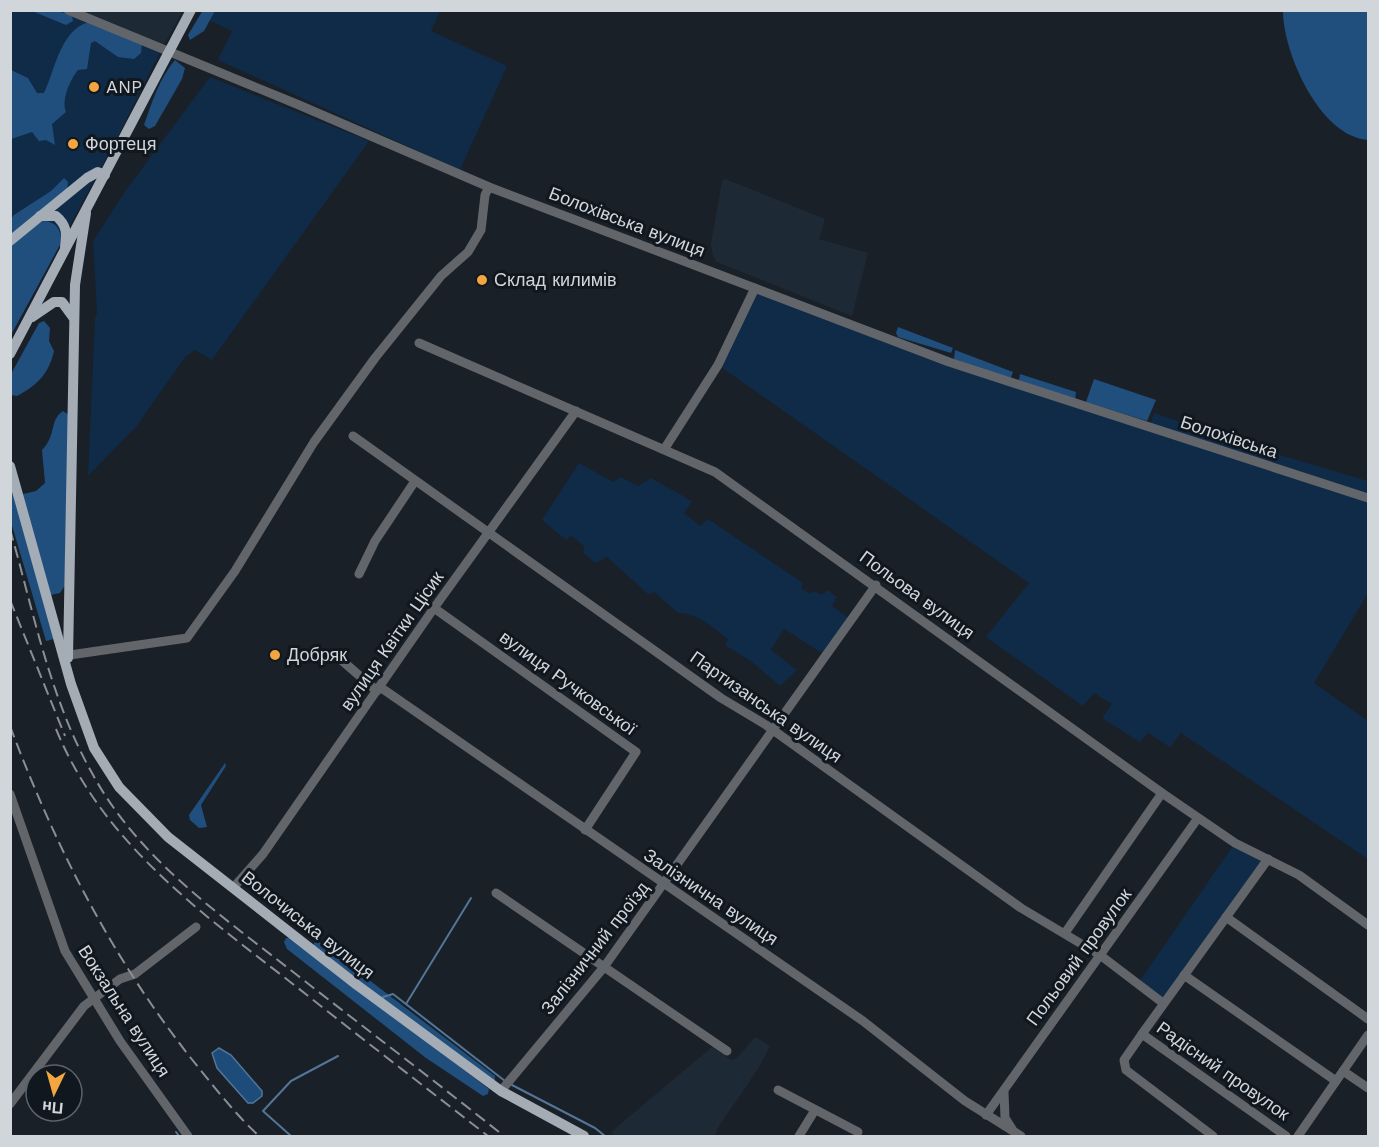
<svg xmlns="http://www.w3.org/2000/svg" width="1379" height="1147" font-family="'Work Sans',sans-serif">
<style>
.built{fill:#1e2936}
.green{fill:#0f2b48}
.forest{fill:#204e7d}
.water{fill:#1d4b7a;stroke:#537597;stroke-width:1.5}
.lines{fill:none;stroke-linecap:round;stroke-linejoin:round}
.stream{stroke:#537597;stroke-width:2}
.minor{stroke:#62656a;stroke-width:9}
.major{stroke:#a4acb5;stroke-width:10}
.rail{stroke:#898f95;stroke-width:2;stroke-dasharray:12 6;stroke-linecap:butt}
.poi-dot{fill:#f2a541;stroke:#10171f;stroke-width:2}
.labels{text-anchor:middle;stroke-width:6;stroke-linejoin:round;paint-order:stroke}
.poi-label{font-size:18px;fill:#d1d6db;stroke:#10171f;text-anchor:start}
.street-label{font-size:18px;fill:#d1d6db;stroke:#10171f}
</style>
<rect width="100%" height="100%" fill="#192028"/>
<g class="built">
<polygon points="78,11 183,11 163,46"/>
<polygon points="725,179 825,219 819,239 868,253 852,316 717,262 713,256 711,244 722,181"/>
<polygon points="755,1037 770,1046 758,1069 719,1126 715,1136 615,1136 611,1132 712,1047 731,1060 737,1058"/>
</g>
<g class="green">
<polygon points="215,10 440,11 431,31 507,66 460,170 218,60 232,31 210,21"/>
<polygon points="11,11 78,11 163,46 118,136 11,335"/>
<polygon points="210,77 369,141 212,360 195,350 185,357 136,427 88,476 95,318 97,313 93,241 126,190"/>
<polygon points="755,288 852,325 1149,428 1154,413 1250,446 1368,481 1368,593 1314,683 1368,721 1368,859 1181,733 1170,747 1148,733 1140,742 1102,718 1112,704 1094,693 1083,706 986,637 1029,583 718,365"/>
<path d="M 579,463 L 613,482 L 621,477 L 638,486 L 651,478 L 692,501 L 684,513 L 700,526 L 708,519 L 803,583 L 801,588 L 810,594 L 814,591 L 822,595 L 827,590 L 837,597 L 832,606 L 850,619 L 825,655 L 784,629 L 771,650 L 797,670 L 780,686 L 752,662 L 725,645 L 728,639 C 712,627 698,613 678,613 L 654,592 L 649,595 L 607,557 L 596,563 L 584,554 L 584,546 L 571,536 L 566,540 L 542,520 Z"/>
<polygon points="1235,843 1268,859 1163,1003 1139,982"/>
</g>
<g class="forest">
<polygon points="203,10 215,11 204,31 190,40 188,35"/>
<polygon points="32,11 59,11 72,16 73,21 66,25"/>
<path d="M 1283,11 L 1368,11 L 1368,140 C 1320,137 1283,53 1283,11 Z"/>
<path d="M 94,21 L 142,42 L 141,53 L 134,59 L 118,57 L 95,41 L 91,43 L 87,69 L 78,70 C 70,80 61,100 66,112 L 52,124 L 55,145 L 46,140 L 39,141 L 32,132 L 11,139 L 11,70 L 28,78 L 37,93 L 44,93 C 56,68 61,25 94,21 Z"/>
<path d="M 175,60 L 185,68 L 182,79 L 155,126 L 149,129 L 144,125 C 151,104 160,77 175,60 Z"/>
<polygon points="64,178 68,182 67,190 11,237 11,219 14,215 51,191"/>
<path d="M 42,221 C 57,222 59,228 62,241 L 11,335 L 11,245 Z"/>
<path d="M 44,321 L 50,328 L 49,341 L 54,351 C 49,373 38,385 17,396 L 11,395 L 11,374 L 39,323 Z"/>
<polygon points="898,327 953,348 951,353 898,337 896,333"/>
<polygon points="955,350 1013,372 1010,380 954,359"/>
<polygon points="1020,374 1076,392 1075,401 1019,380"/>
<polygon points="1094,379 1156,400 1147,421 1086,402"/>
<path d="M 63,411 L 69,415 L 66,584 L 60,593 L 46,596 L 58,638 L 46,641 L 11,522 L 10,466 L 19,495 L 36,491 L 45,483 L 42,450 C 57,435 49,420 63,411 Z"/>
<polygon points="225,763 226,766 201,805 207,827 199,828 190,820 189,815"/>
<polygon points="286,938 291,938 485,1086 489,1089 488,1094 483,1096 426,1058 287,949 284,942"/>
<polygon points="318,941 495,1076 495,1080 492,1080 313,948 314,943"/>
</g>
<polygon class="water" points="219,1048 231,1055 262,1091 262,1096 253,1103 248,1103 217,1068 212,1053"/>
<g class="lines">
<g class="stream">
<polyline points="383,997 393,994 505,1081"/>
<polyline points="406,1004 471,898"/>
<polyline points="512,1085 595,1128 605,1136"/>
<polyline points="176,1132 179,1136"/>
<polyline points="291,1136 263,1111 291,1081 338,1056"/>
</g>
<g class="minor">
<polyline points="68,10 299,105 489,187 949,362 1368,498"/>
<polyline points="419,343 715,472 1162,793 1235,843 1299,875 1368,925"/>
<polyline points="353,436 721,698 766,725 1021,908 1100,955 1163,1003"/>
<polyline points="665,448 718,365 755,288"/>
<polyline points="359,574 375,541 415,481"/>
<polyline points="434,608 636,752 585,830"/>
<polyline points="63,656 187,638 235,571 314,442 375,358 441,276 468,252 481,230 485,195 489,187"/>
<polyline points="339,658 377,691"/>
<polyline points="380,687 863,1021 965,1101 1021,1136"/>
<polyline points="10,794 65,951 120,1041 188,1136"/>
<polyline points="1268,859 1142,1034 1286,1136"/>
<polyline points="233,888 263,854 434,608 576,411"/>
<polyline points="496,893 727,1051"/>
<polyline points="1226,917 1368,1019"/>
<polyline points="1065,933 1162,793"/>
<polyline points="1184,975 1336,1081"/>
<polyline points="1142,1034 1124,1060 1126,1070 1213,1136"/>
<polyline points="1343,1071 1368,1088"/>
<polyline points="778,1090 858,1132"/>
<polyline points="501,1091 604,967 876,585"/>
<polyline points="1004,1092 1005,1118 1012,1129"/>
<polyline points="10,1104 84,1006 120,979 135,974 196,927"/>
<polyline points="986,1115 1198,818"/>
<polyline points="799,1136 815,1110"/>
<polyline points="1298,1136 1368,1035"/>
</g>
<g class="major">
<path d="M 40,216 L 56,216 C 67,225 67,234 65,247"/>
<polyline points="10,241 87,178 98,172 105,175"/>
<polyline points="32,317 54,302 62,302 73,317"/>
<polyline points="10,354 191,10"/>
<polyline points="10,466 71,684 94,748 119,787 168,837 357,985 501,1091 584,1136"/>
<polyline points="68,658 75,285 86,213"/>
</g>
<g class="rail">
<path d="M 10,529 C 33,610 50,699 92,773 C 138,859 222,916 297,975 C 366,1029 436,1082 504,1136"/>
<polyline points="10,600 65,736"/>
<path d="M 10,726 C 55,846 111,956 190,1057 C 212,1084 233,1112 259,1136"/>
<path d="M 56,729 C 103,844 203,914 298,988 C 361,1038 425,1087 488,1136"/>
</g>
</g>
<g class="poi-dot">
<circle cx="94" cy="87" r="6"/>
<circle cx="73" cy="144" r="6"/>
<circle cx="482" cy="280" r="6"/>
<circle cx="275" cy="655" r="6"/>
</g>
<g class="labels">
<g class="poi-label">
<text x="106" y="93">ANP</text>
<text x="85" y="150">Фортеця</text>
<text x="494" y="286">Склад килимів</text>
<text x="287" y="661">Добряк</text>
</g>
<g class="street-label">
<text transform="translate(627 222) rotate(21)" y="6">Болохівська вулиця</text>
<text transform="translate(1229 437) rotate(18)" y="6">Болохівська</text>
<text transform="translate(917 595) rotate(36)" y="6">Польова вулиця</text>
<text transform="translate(392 641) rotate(-55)" y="6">вулиця Квітки Цісик</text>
<text transform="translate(568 683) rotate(36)" y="6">вулиця Ручковської</text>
<text transform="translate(766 707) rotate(35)" y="6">Партизанська вулиця</text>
<text transform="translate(711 897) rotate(34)" y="6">Залізнична вулиця</text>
<text transform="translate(308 925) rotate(38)" y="6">Волочиська вулиця</text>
<text transform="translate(595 948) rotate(-52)" y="6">Залізничний проїзд</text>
<text transform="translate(1079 957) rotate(-54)" y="6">Польовий провулок</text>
<text transform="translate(124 1011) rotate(57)" y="6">Вокзальна вулиця</text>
<text transform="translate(1223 1071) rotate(35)" y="6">Радісний провулок</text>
</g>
</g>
<rect width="1379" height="1147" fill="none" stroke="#d1d6db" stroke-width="24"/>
<g transform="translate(54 1093) rotate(185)"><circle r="28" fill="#10171f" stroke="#5d636a" stroke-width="1.5"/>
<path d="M0-4.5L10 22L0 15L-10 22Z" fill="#f2a541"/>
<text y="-9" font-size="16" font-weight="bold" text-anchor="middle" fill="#d1d6db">Пн</text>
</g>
</svg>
